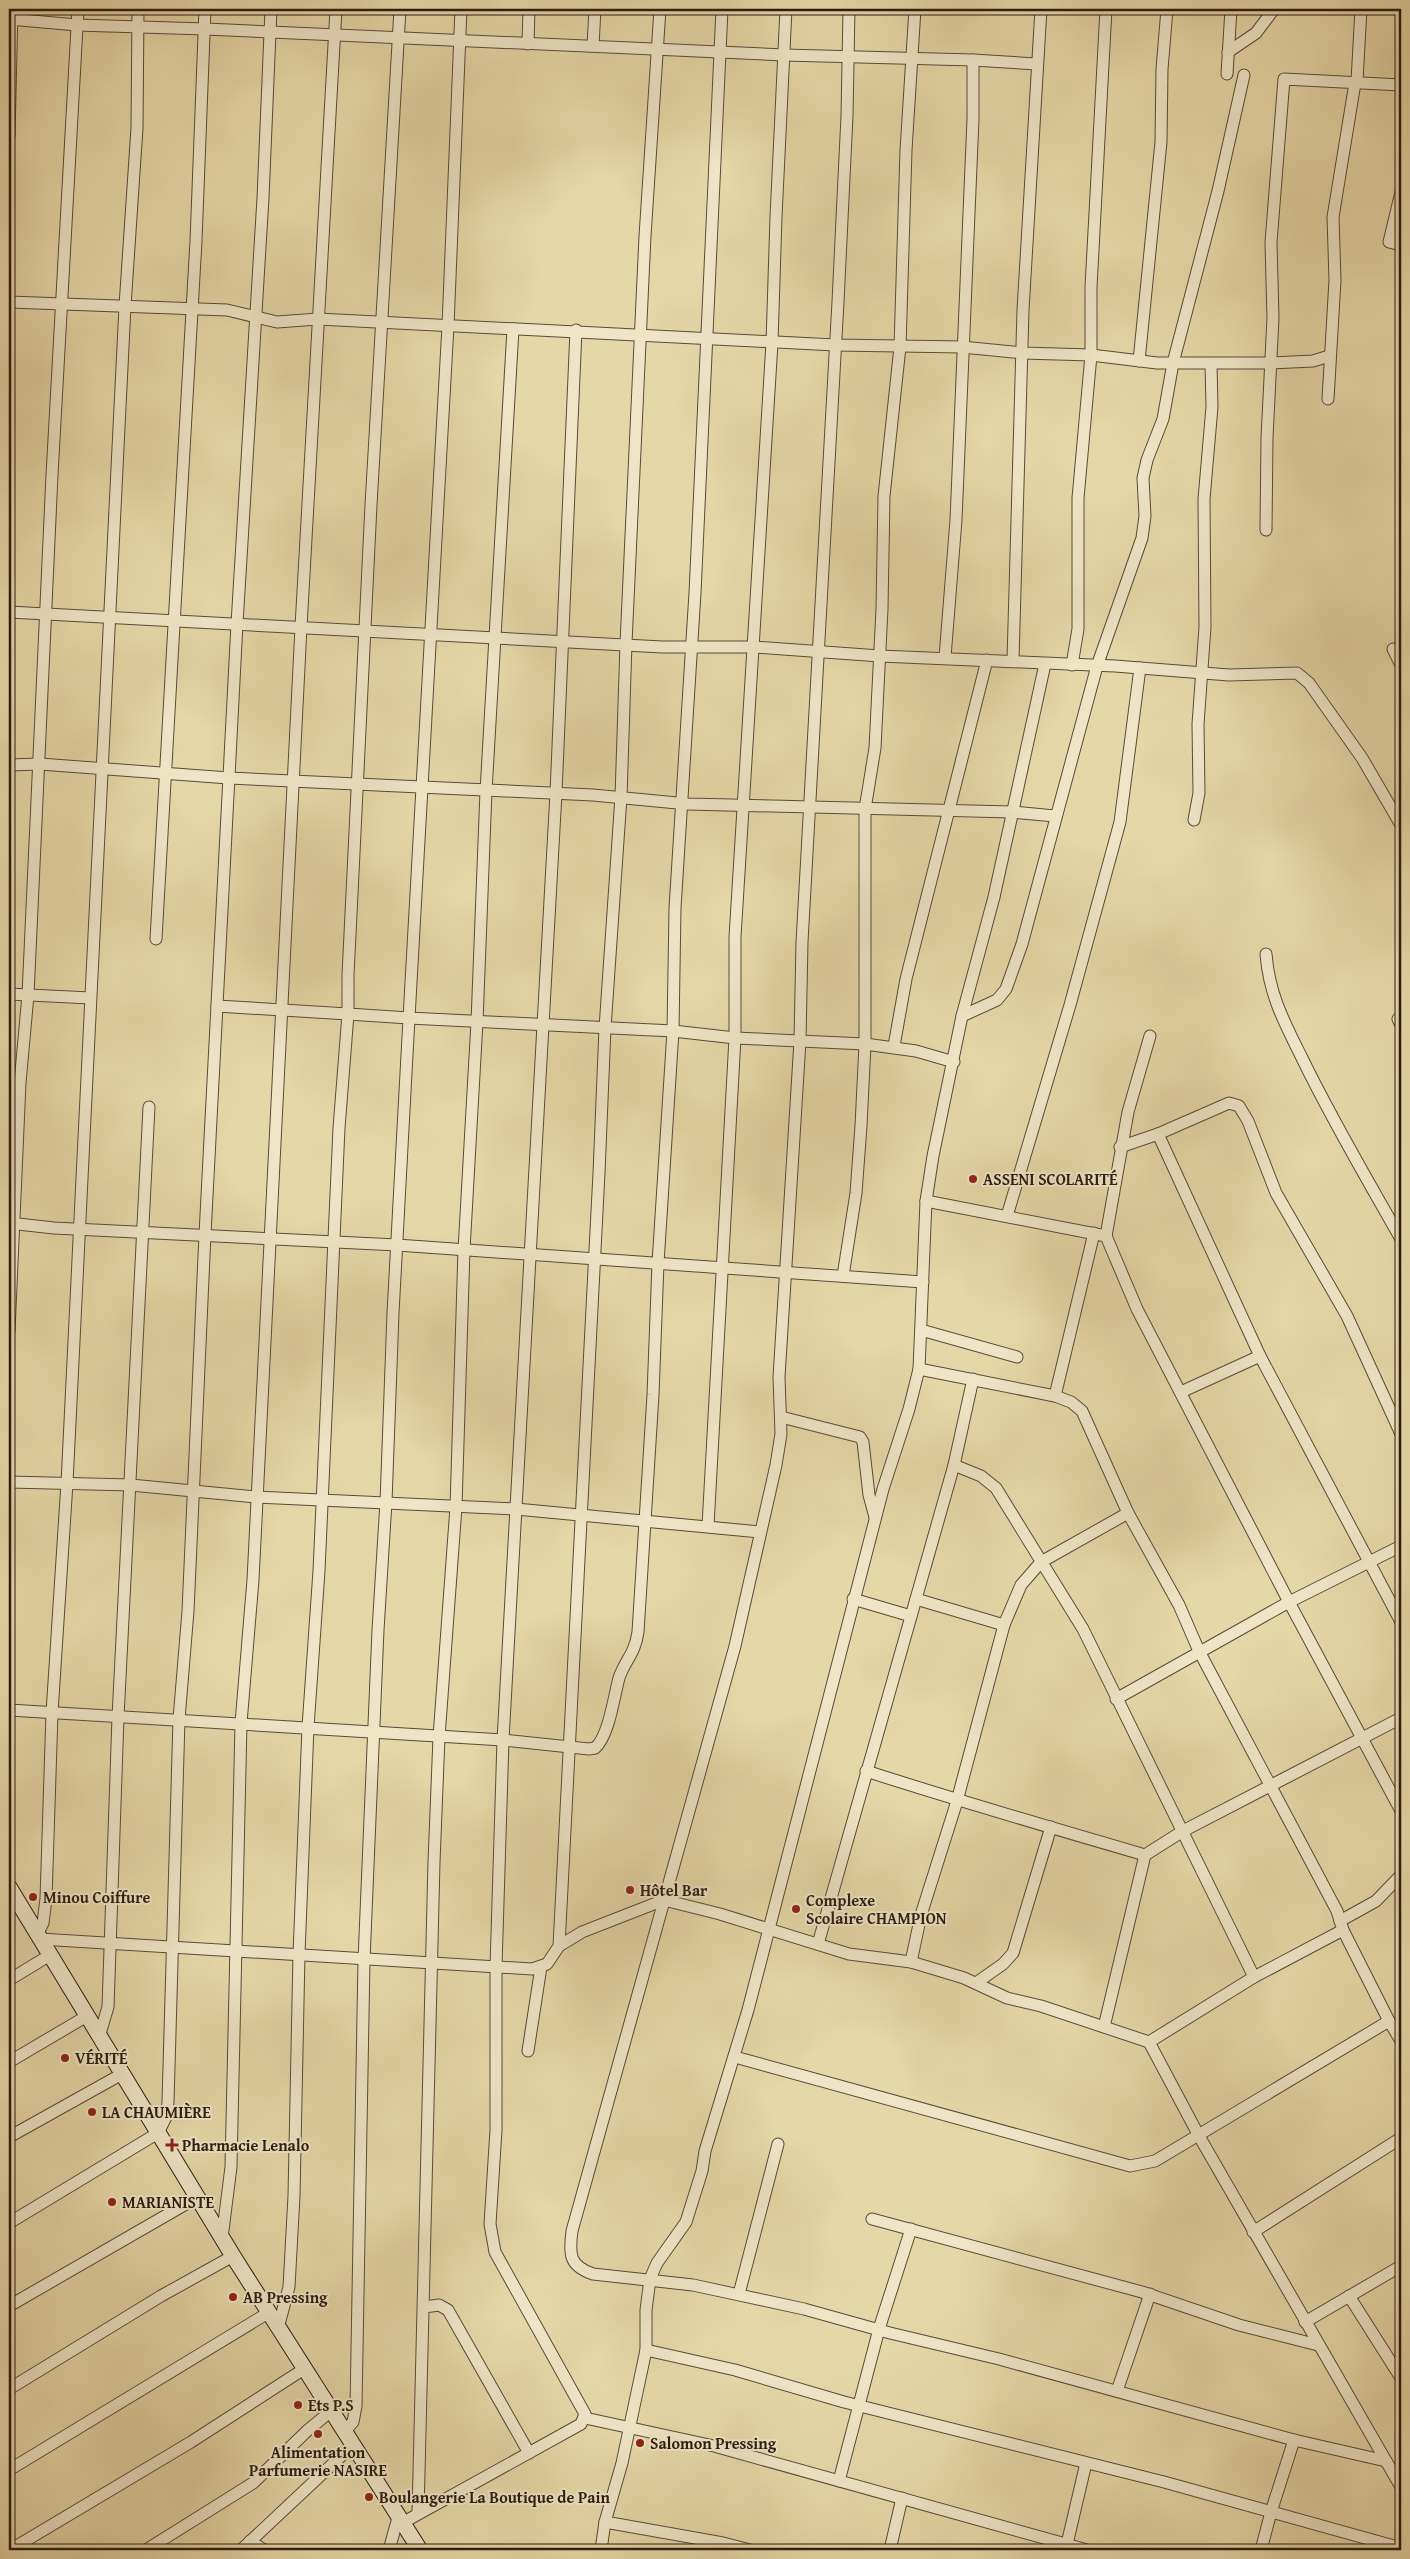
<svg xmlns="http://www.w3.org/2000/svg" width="1410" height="2559" font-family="'Gentium Book Plus',serif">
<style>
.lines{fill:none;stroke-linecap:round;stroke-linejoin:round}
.street-casing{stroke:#5a4a38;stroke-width:13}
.secondary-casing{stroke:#2c1b12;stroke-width:17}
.street{stroke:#efe5c6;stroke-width:11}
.secondary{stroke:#efe5c6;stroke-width:15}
.poi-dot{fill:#8f2418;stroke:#efe5c6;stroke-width:2}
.labels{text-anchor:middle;stroke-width:4;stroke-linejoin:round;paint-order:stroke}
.poi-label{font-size:16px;font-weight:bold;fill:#2c1b12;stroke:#efe5c6;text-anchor:start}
</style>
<rect width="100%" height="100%" fill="#e6d7a8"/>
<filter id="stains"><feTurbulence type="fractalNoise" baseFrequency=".004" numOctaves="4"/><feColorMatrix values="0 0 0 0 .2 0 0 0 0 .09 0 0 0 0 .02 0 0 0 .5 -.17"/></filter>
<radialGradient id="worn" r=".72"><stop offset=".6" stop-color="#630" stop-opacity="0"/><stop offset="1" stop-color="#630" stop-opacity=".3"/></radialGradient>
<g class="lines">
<defs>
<g id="street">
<polyline points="461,9 448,326 409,1018 673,1031 735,1038 865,1044 916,1051 954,1062"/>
<path d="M 849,9 L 847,116 L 838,302 L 802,942 L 800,1041 L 779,1377 L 781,1434 L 776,1465 L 735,1646 L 572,2231 C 569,2254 569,2266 593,2274 L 693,2285 L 804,2309 L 890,2333 L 999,2359 L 1294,2440 L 1386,2461"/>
<polyline points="9,19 77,25 205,29 784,55 973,60 1037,64"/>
<polyline points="528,44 529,9"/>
<polyline points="593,46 595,9"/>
<polyline points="1228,52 1256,33 1274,9"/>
<polyline points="1227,74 1231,9"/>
<polyline points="1357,81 1361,9"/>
<polyline points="9,136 12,9"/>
<polyline points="1401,192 1389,242 1401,245"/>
<polyline points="9,302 227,310 277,322 318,319 357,321 835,345 962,347 1023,353 1091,355 1157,363 1271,363 1313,361 1329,356"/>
<polyline points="1139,361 1161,142 1162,69 1167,9"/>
<polyline points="1328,399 1335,280 1333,217 1355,83"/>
<polyline points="1266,530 1267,438 1273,318 1271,242 1284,79 1401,85"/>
<polyline points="9,612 662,647 754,647 880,656 1115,666 1229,675 1297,673 1309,683 1362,758 1401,825"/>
<polyline points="1393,649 1401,665"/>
<polyline points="945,657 956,520 973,119 973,60"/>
<polyline points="1013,660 1023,310 1041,9"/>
<polyline points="1072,665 1078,629 1078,498 1091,355 1091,287 1106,9"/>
<polyline points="9,765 40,764 229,778 593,795 688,804 1012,812 1055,816"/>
<polyline points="1194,820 1199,793 1198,724 1205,627 1204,499 1212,407 1211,364"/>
<polyline points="156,939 196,241 205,9"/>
<path d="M 1266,954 C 1269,994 1284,1022 1302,1058 C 1332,1120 1367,1179 1401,1239"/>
<polyline points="9,994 90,998"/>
<polyline points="217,1006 348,1014 339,1128 319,1571 308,1727 299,1954 294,2196 289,2287 278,2328"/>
<polyline points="962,1016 997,1000 1006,989 1022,944 1097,666 1142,538 1145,516 1143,478 1147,460 1163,419 1173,363 1218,191 1244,75"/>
<polyline points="1398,1019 1401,1025"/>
<polyline points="894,1046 906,979 987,660"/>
<polyline points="1158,1134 1229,1103 1239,1106 1248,1121 1276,1193 1347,1316 1401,1434"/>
<polyline points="1120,1147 1158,1134 1260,1356 1401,1622"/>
<polyline points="926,1201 1106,1236 1137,1309 1289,1602 1401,1811"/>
<polyline points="1007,1216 1070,1005 1120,822 1140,668"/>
<polyline points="9,1223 54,1228 397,1245 923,1282"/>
<polyline points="1106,1236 1128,1112 1150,1036"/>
<polyline points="843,1276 856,1193 861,1126 865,1044 865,809 875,748 882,609 884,496 900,347 906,150 915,9"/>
<polyline points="921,1330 1017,1357"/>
<polyline points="9,1331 20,1083 28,995 52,475 78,9"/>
<polyline points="919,1369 1055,1396 1071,1402 1082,1411 1128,1513 1179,1605 1199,1651 1337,1911 1343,1930 1389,2021 1401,2041"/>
<polyline points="1181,1392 1260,1356"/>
<polyline points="1055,1396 1094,1233"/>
<polyline points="781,1417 860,1437 863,1442 869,1495 875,1517"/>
<polyline points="954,1465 981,1476 996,1488 1083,1629 1254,1977"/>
<polyline points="9,1482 131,1485 256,1497 516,1509 760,1532"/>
<polyline points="708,1526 735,1038 735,937 772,343 776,217 786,9"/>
<polyline points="853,1599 911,1616"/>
<polyline points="916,1599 1004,1625"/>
<polyline points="1116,1699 1289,1602 1401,1546"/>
<path d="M 9,1710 L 503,1740 L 589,1749 L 595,1748 C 609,1736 614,1696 619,1678 C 625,1660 635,1654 638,1632 L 653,1395 L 658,1263 L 673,1031 L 675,908 L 695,593 L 722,9"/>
<path d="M 866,1771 C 959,1801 1052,1828 1145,1855"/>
<polyline points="1340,1921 1376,1901 1401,1875"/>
<polyline points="37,1935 43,1923 46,1899 52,1713 67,1483 125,306 137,128 138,9"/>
<polyline points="40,1939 532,1969 547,1964 559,1946 599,1173 605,1028 621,797 626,643 645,236 660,9"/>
<polyline points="818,1944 954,1465 973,1379"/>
<polyline points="559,1946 582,1932 664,1900 720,1914 849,1954 911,1962 964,1978 1007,1998 1041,2006 1149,2042 1199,2136 1401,2487"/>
<polyline points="911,1962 921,1915 957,1801 1004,1625 1021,1585 1041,1562 1128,1513"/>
<polyline points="9,1980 50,1955"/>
<polyline points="976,1983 1003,1964 1013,1953 1051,1827"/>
<polyline points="1104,2027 1145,1855 1183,1831 1401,1718"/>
<polyline points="99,2037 108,2007 118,1717 149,1107"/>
<polyline points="1149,2042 1254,1977 1343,1930"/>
<polyline points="528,2051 541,1967"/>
<polyline points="735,2057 1130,2166 1155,2161 1389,2021"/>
<polyline points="9,2062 87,2016"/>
<polyline points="9,2137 122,2074"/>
<polyline points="872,2219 1142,2292 1239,2325 1318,2345"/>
<polyline points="9,2223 158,2133 166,2117 168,2102 179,1719 188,1611 205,1234 237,624 263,198 271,9"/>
<polyline points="1253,2232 1401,2138"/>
<polyline points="222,2238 231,2167 241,1723 253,1580 301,627 336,9"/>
<polyline points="739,2294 778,2144"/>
<polyline points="1349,2296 1401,2378"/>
<polyline points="9,2306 198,2197"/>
<polyline points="424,2307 439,2305 448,2310 529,2453"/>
<polyline points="1305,2322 1401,2266"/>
<polyline points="646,2350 735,2370 844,2402 1164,2482 1401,2548"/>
<polyline points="9,2389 161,2296 233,2256"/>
<polyline points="1117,2391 1150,2294"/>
<polyline points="585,2418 714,2446 1087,2550"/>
<polyline points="345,2431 353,2422 356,2406 364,1960 378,1630 386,1502 393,1313 409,1018 348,1014 348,975 371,505 400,9"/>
<polyline points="9,2470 268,2313"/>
<polyline points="839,2481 879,2329 911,2229"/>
<polyline points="418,2513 434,1862 439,1737 456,1507 464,1250 477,1022 486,791 513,329"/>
<polyline points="404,2522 581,2424 585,2414 495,2252 490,2224 496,2130 496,1967 503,1740 556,793 576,330"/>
<polyline points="605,2522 723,2543 750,2550"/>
<polyline points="250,2541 264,2550"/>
<polyline points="1067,2544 1086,2463"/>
<polyline points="10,2550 191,2442 304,2369"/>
<polyline points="146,2550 253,2483 308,2430 331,2411"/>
<polyline points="241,2550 354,2444"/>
<polyline points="389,2550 399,2514"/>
<polyline points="601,2550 605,2522 622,2463 646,2350 646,2310 650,2279 657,2263 686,2222 702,2171 705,2151 748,2010 883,1489 909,1409 919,1369 926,1201 933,1156 962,1016 994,897 1045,664"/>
<polyline points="890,2550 902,2498"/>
<polyline points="1261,2550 1271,2512 1294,2440"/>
</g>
<polyline id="secondary" points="9,1887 233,2256 420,2550"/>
</defs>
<use href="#street" class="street-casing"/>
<use href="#secondary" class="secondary-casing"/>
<use href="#street" class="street"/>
<use href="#secondary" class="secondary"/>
</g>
<g class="poi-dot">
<circle cx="973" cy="1179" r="5"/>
<circle cx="630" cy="1890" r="5"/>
<circle cx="33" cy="1897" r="5"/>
<circle cx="796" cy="1909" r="5"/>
<circle cx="65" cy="2058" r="5"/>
<circle cx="92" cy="2112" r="5"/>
<path d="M169.5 2137.5h5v5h5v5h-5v5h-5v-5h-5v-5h5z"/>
<circle cx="112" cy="2202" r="5"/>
<circle cx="233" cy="2297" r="5"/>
<circle cx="298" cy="2405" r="5"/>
<circle cx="318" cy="2434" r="5"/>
<circle cx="640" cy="2443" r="5"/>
<circle cx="369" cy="2497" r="5"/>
</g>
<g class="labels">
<g class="poi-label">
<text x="983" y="1185">ASSENI SCOLARITÉ</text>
<text x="640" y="1896">Hôtel Bar</text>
<text x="43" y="1903">Minou Coiffure</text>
<text x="806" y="1906">Complexe<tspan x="806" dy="18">Scolaire CHAMPION</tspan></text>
<text x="75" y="2064">VÉRITÉ</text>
<text x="102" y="2118">LA CHAUMIÈRE</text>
<text x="182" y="2151">Pharmacie Lenalo</text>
<text x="122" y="2208">MARIANISTE</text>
<text x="243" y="2303">AB Pressing</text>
<text x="308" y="2411">Ets P.S</text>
<text x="650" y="2449">Salomon Pressing</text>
<text x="318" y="2458" text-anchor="middle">Alimentation<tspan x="318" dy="18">Parfumerie NASIRE</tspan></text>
<text x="379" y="2503">Boulangerie La Boutique de Pain</text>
</g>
</g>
<rect width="1410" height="2559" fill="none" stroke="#e6d7a8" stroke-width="30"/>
<rect x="10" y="10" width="1390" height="2539" fill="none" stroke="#2c1b12" stroke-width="2.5"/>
<rect x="15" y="15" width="1380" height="2529" fill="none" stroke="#2c1b12"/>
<rect width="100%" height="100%" filter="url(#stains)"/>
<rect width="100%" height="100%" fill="url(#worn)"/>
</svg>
